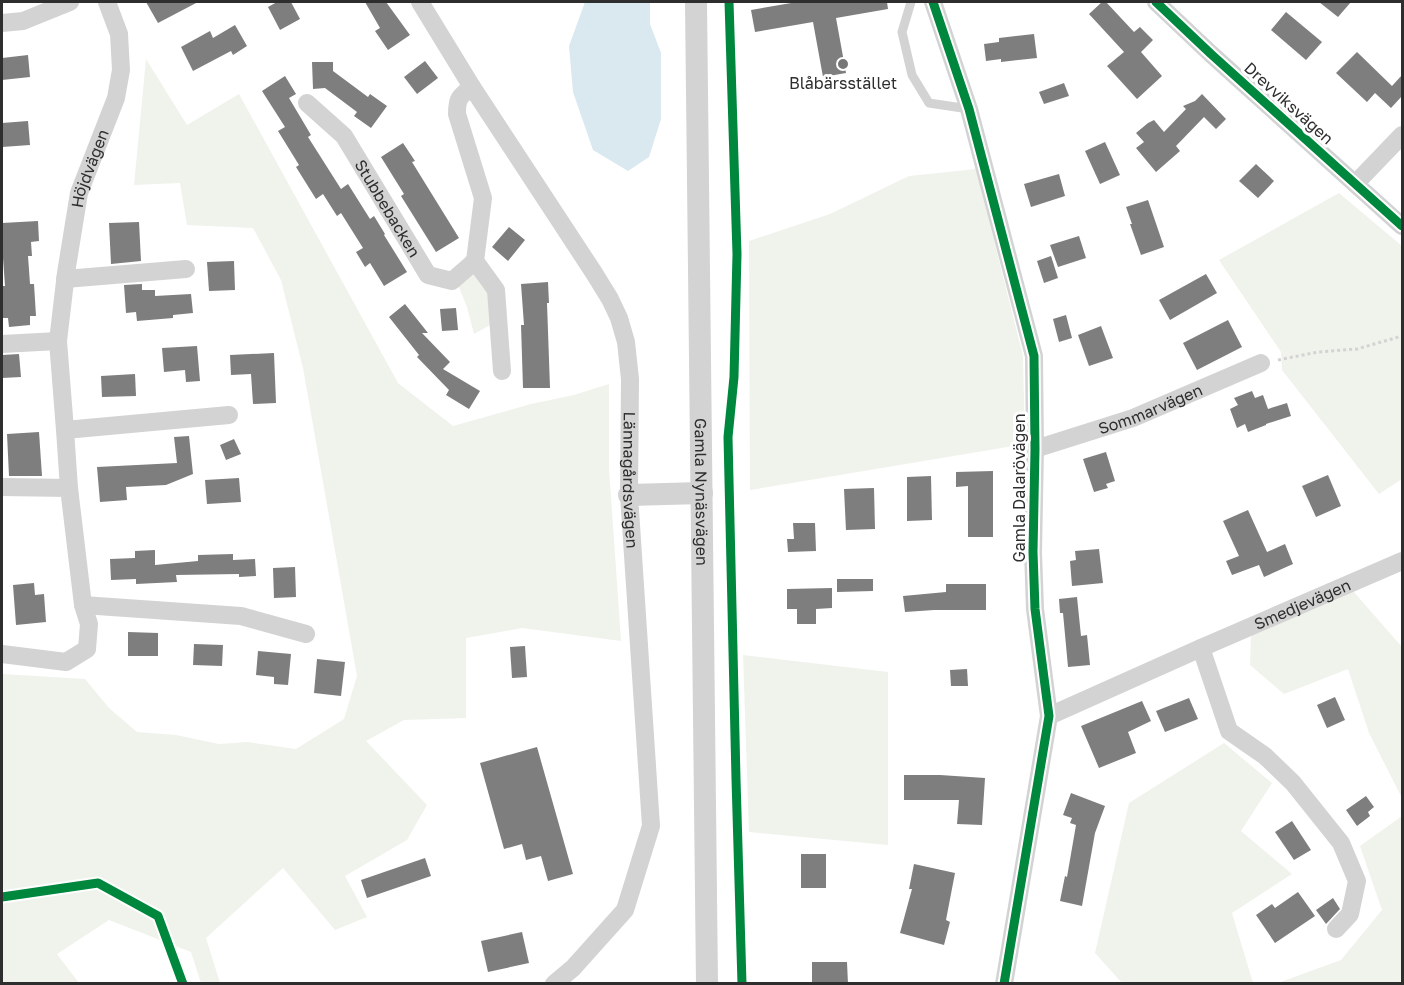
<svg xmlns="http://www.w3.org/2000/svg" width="1404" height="985" font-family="'Golos Text',sans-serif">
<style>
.green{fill:#f0f3ec}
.water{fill:#dae8f0}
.building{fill:#7e7e7e}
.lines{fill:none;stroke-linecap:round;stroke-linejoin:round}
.path{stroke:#d3d3d3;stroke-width:3;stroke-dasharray:3 3;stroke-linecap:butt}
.service{stroke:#d3d3d3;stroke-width:9}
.minor{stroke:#d3d3d3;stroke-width:18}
.tertiary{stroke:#d3d3d3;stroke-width:22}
.cycleway-casing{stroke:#fff;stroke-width:13}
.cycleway{stroke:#00873e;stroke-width:9}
.poi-dot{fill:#777;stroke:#fff;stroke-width:2}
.labels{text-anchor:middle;stroke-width:6;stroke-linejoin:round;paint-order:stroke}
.poi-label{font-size:16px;fill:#2e2e2e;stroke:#fff}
.street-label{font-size:16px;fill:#2e2e2e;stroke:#fff}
</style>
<rect width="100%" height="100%" fill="#fff"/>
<g class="green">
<polygon points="146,59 187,125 239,94 398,383 453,426 531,404 574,395 609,384 609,468 621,641 522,628 466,638 466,718 404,720 366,741 427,805 407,840 345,876 367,917 335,930 283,868 206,938 220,983 201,983 191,952 109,920 57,954 79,983 2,983 2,674 85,679 109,708 137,732 176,735 219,744 248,742 296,749 344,719 357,676 303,368 281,280 253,228 187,225 180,183 134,185"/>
<polygon points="976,169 1023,356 1025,444 750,490 749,241 830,214 909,176"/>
<polygon points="1339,193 1402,246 1402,479 1379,494 1282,370 1281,352 1219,260"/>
<polygon points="475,269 490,291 492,324 474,334 467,307 457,282"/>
<polygon points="1353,591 1402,647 1402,798 1369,733 1348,669 1284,694 1250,665 1251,635"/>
<polygon points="743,655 888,672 888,845 749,832"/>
<polygon points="1224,743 1272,783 1241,831 1292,874 1232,913 1253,983 1122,983 1095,953 1129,803"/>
<polygon points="1402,816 1402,983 1278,983 1341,960 1382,910 1360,846"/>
</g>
<polygon class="water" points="585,2 650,2 650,24 661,53 661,119 649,157 628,171 593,150 573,92 569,46"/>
<g class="building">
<polygon points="146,2 198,2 158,23"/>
<polygon points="277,2 291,2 300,19 280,30 268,7"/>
<polygon points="365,2 386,2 410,35 388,50 375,31 380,28"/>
<polygon points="797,2 887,2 888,9 836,18 846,73 823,77 813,22 755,32 751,10"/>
<polygon points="1102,2 1106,2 1134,32 1140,27 1153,40 1141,52 1162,76 1137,99 1107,66 1124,52 1089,14"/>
<polygon points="1319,2 1351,2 1338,17"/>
<polygon points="1286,12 1322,42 1306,60 1271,30"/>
<polygon points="235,25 247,46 233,55 231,51 193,71 181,47 210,31 213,38"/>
<polygon points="1034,34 1037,58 1001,62 1001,59 986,61 984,44 999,42 999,38"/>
<polygon points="1357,52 1392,86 1402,75 1402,96 1391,108 1375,93 1367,102 1336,73"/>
<polygon points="28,55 30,77 2,80 2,58"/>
<polygon points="425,61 438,78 417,94 404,77"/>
<polygon points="312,62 333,62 333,71 368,97 370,94 387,106 371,128 354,116 357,112 325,88 313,89"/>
<polygon points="285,76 296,94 289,98 311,135 308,137 341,189 348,184 370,219 374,216 385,234 384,235 407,272 384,286 370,263 365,267 356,252 363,248 341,213 337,216 323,194 316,199 296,167 299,165 278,131 285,127 262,91"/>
<polygon points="1064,83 1069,96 1044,104 1039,92"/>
<polygon points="1202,94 1226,119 1216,129 1204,117 1176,146 1180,151 1156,172 1136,148 1144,142 1136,133 1148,123 1154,120 1164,132 1186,109 1183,106 1195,101"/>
<polygon points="28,121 30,145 2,147 2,123"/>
<polygon points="1105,142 1120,175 1100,184 1085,151"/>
<polygon points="403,143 415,161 412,162 459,238 436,252 401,196 404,194 381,157"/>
<polygon points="1256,164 1274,181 1258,198 1239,181"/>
<polygon points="1059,174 1065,196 1031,207 1024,184"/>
<polygon points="1148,200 1164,247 1141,255 1130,224 1132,224 1126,207"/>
<polygon points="38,221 39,241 31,242 32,256 28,256 30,284 34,284 36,316 30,316 30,325 9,327 8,318 2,318 2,286 5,286 3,258 2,258 2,223"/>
<polygon points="139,222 141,261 111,264 109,223"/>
<polygon points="509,227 525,240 508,261 492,247"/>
<polygon points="1079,236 1086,258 1058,267 1050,245"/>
<polygon points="1051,256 1058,278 1044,283 1037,261"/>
<polygon points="234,261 235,290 209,291 207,262"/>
<polygon points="1206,274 1217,293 1170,320 1159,300"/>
<polygon points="548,282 549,303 547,303 550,388 523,388 521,325 524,325 521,284"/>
<polygon points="142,284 142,290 155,290 155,296 191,294 193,313 173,315 173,318 137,321 136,312 126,313 124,285"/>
<polygon points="405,304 428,333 422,333 450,362 443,369 480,391 469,409 446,395 449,390 417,357 419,355 389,317"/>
<polygon points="456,308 458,330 442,331 440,309"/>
<polygon points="1066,315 1072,338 1059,342 1053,319"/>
<polygon points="1228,320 1242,347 1197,370 1183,343"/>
<polygon points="1101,326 1113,358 1089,366 1078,335"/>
<polygon points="197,346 200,381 186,382 185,370 164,372 162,348"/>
<polygon points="274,353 276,403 253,404 251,374 231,375 230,355"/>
<polygon points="19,354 21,377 2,378 2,355"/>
<polygon points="135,374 136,396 102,397 101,376"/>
<polygon points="1252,391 1255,398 1263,395 1268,409 1287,403 1291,416 1266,424 1266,425 1248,432 1245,424 1237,428 1230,409 1238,405 1234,398"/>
<polygon points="39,432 42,476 9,476 7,434"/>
<polygon points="189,436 193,474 166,485 126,487 127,500 100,502 97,467 177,463 174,437"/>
<polygon points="234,439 241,454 226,460 220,445"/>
<polygon points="1106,452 1115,481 1106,484 1108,488 1094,492 1083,459"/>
<polygon points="993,471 993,537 968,537 968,486 956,487 956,472"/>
<polygon points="1328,475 1341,506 1316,517 1302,486"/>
<polygon points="931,476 932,520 907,521 907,477"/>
<polygon points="239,478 241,502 207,504 205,480"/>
<polygon points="874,488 875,529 846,530 844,489"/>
<polygon points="1248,510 1267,552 1285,544 1293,564 1264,577 1259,565 1232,575 1226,561 1239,556 1223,521"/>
<polygon points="793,523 815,523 816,551 788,552 787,539 794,539"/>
<polygon points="1099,549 1103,583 1072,586 1070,561 1076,560 1075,551"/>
<polygon points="155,550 155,565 198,561 198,555 233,554 233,560 255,559 256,576 239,577 239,574 176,575 177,582 136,584 136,579 111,580 110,559 135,558 135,551"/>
<polygon points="295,567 296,597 274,598 273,568"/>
<polygon points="837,579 873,579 873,591 837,592"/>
<polygon points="34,583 35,595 44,594 46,622 16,625 13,585"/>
<polygon points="946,584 986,584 986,610 934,610 905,612 903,596 946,592"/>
<polygon points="832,588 832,608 816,609 816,624 797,624 797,609 787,609 787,589"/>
<polygon points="1077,597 1081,636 1087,635 1090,665 1068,667 1063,613 1060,613 1059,599"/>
<polygon points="128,632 158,633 158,656 128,656"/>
<polygon points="194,644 223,645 222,666 193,665"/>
<polygon points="525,646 527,677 512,678 510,647"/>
<polygon points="258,651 291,654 288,685 274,684 274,677 256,675"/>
<polygon points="317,659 345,662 341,696 314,693"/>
<polygon points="967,669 968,686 951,686 950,670"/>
<polygon points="1335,697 1345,720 1327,728 1317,705"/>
<polygon points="1189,698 1198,719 1165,732 1156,711"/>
<polygon points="1142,701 1151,721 1128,732 1136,753 1099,768 1081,726"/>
<polygon points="537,747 573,874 548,881 541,856 526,860 522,844 504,849 480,763"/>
<polygon points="904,775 940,775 985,778 982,825 957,824 959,800 904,800"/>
<polygon points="1071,793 1105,806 1095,833 1082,906 1060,901 1065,876 1067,877 1076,825 1070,823 1072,818 1063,815"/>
<polygon points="1366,796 1374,807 1368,812 1370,816 1357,826 1346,810"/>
<polygon points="1292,821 1311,850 1294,860 1275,832"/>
<rect x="801" y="854" width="25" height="34"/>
<polygon points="425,858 431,876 367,898 361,880"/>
<polygon points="914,864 955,873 946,920 950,922 944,945 900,933 912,889 909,889"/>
<polygon points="1298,892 1315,916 1275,943 1256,915 1272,904 1275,908"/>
<polygon points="1333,898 1340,909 1326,924 1316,910"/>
<polygon points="522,932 529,963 488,972 481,941"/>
<polygon points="812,962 847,962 848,984 812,984"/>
</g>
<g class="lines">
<polyline class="path" points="1278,360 1318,352 1357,349 1402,336"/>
<polyline class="service" points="911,2 902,32 912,75 929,103 969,109"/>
<g class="minor">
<path id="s1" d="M 420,2 L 472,87 L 594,273 L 610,299 L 619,318 L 626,342 L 630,379 L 629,495 L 651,826 L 625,910 L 573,968 L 554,984"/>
<polyline points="933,2 969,109 1034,356 1035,449 1033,552 1035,609 1049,716 1004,984"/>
<polyline points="1156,2 1211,54 1402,226"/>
<polyline points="2,23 23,21 70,2"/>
<path d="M 472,87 C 459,97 457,98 457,114 L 483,198 L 475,261"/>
<path id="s2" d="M 307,103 L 344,136 L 428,275 L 452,281 L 475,261 L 496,290 L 502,371"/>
<polyline points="1356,183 1402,135"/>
<polyline points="65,279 186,269"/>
<path id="s3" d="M 58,341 L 66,273 L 79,193 L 116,98 L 121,70 L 119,34 L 107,2"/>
<polyline points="2,344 58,341 65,430"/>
<path id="s4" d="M 1035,449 L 1133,418 L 1261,363"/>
<polyline points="2,487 69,488 83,605"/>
<polyline points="69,488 65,430 229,415"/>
<polyline points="2,654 66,662 87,649 89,624 83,605 241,616 306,634"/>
<polyline points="1049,716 1201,648"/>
<path id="s5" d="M 1336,929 L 1350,914 L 1357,881 L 1341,843 L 1293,783 L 1265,756 L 1229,731 L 1201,648 L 1402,561"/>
</g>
<g class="tertiary">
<path id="s6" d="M 696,2 L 707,984"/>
<polyline points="629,495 702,493"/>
</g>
<defs>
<g id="cycleway">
<polyline points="729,2 737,254 734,377 728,437 736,779 742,984"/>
<polyline points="933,2 969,109 1034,356 1035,449 1033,552 1035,609 1049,716 1004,984"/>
<polyline points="1156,2 1211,54 1402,226"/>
<polyline points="2,897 98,883 158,916 183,984"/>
</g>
</defs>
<use href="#cycleway" class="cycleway-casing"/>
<use href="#cycleway" class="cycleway"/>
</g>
<circle class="poi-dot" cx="843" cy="64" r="6"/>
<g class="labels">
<g class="poi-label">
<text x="843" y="89">Blåbärsstället</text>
</g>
<g class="street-label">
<text transform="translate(1289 103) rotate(42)" y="6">Drevviksvägen</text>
<text dy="6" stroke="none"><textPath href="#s3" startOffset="176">Höjdvägen</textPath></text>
<text dy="6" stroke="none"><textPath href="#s2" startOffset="134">Stubbebacken</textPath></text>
<text dy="6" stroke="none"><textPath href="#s4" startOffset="122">Sommarvägen</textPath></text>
<text dy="6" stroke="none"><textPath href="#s1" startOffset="537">Lännagårdsvägen</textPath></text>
<text transform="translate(1019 488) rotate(-90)" y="6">Gamla Dalarövägen</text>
<text dy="6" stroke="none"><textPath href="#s6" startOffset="490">Gamla Nynäsvägen</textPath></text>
<text dy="6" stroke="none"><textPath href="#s5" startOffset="453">Smedjevägen</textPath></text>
</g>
</g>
<rect width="1404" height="985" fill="none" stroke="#2e2e2e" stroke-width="6"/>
</svg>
